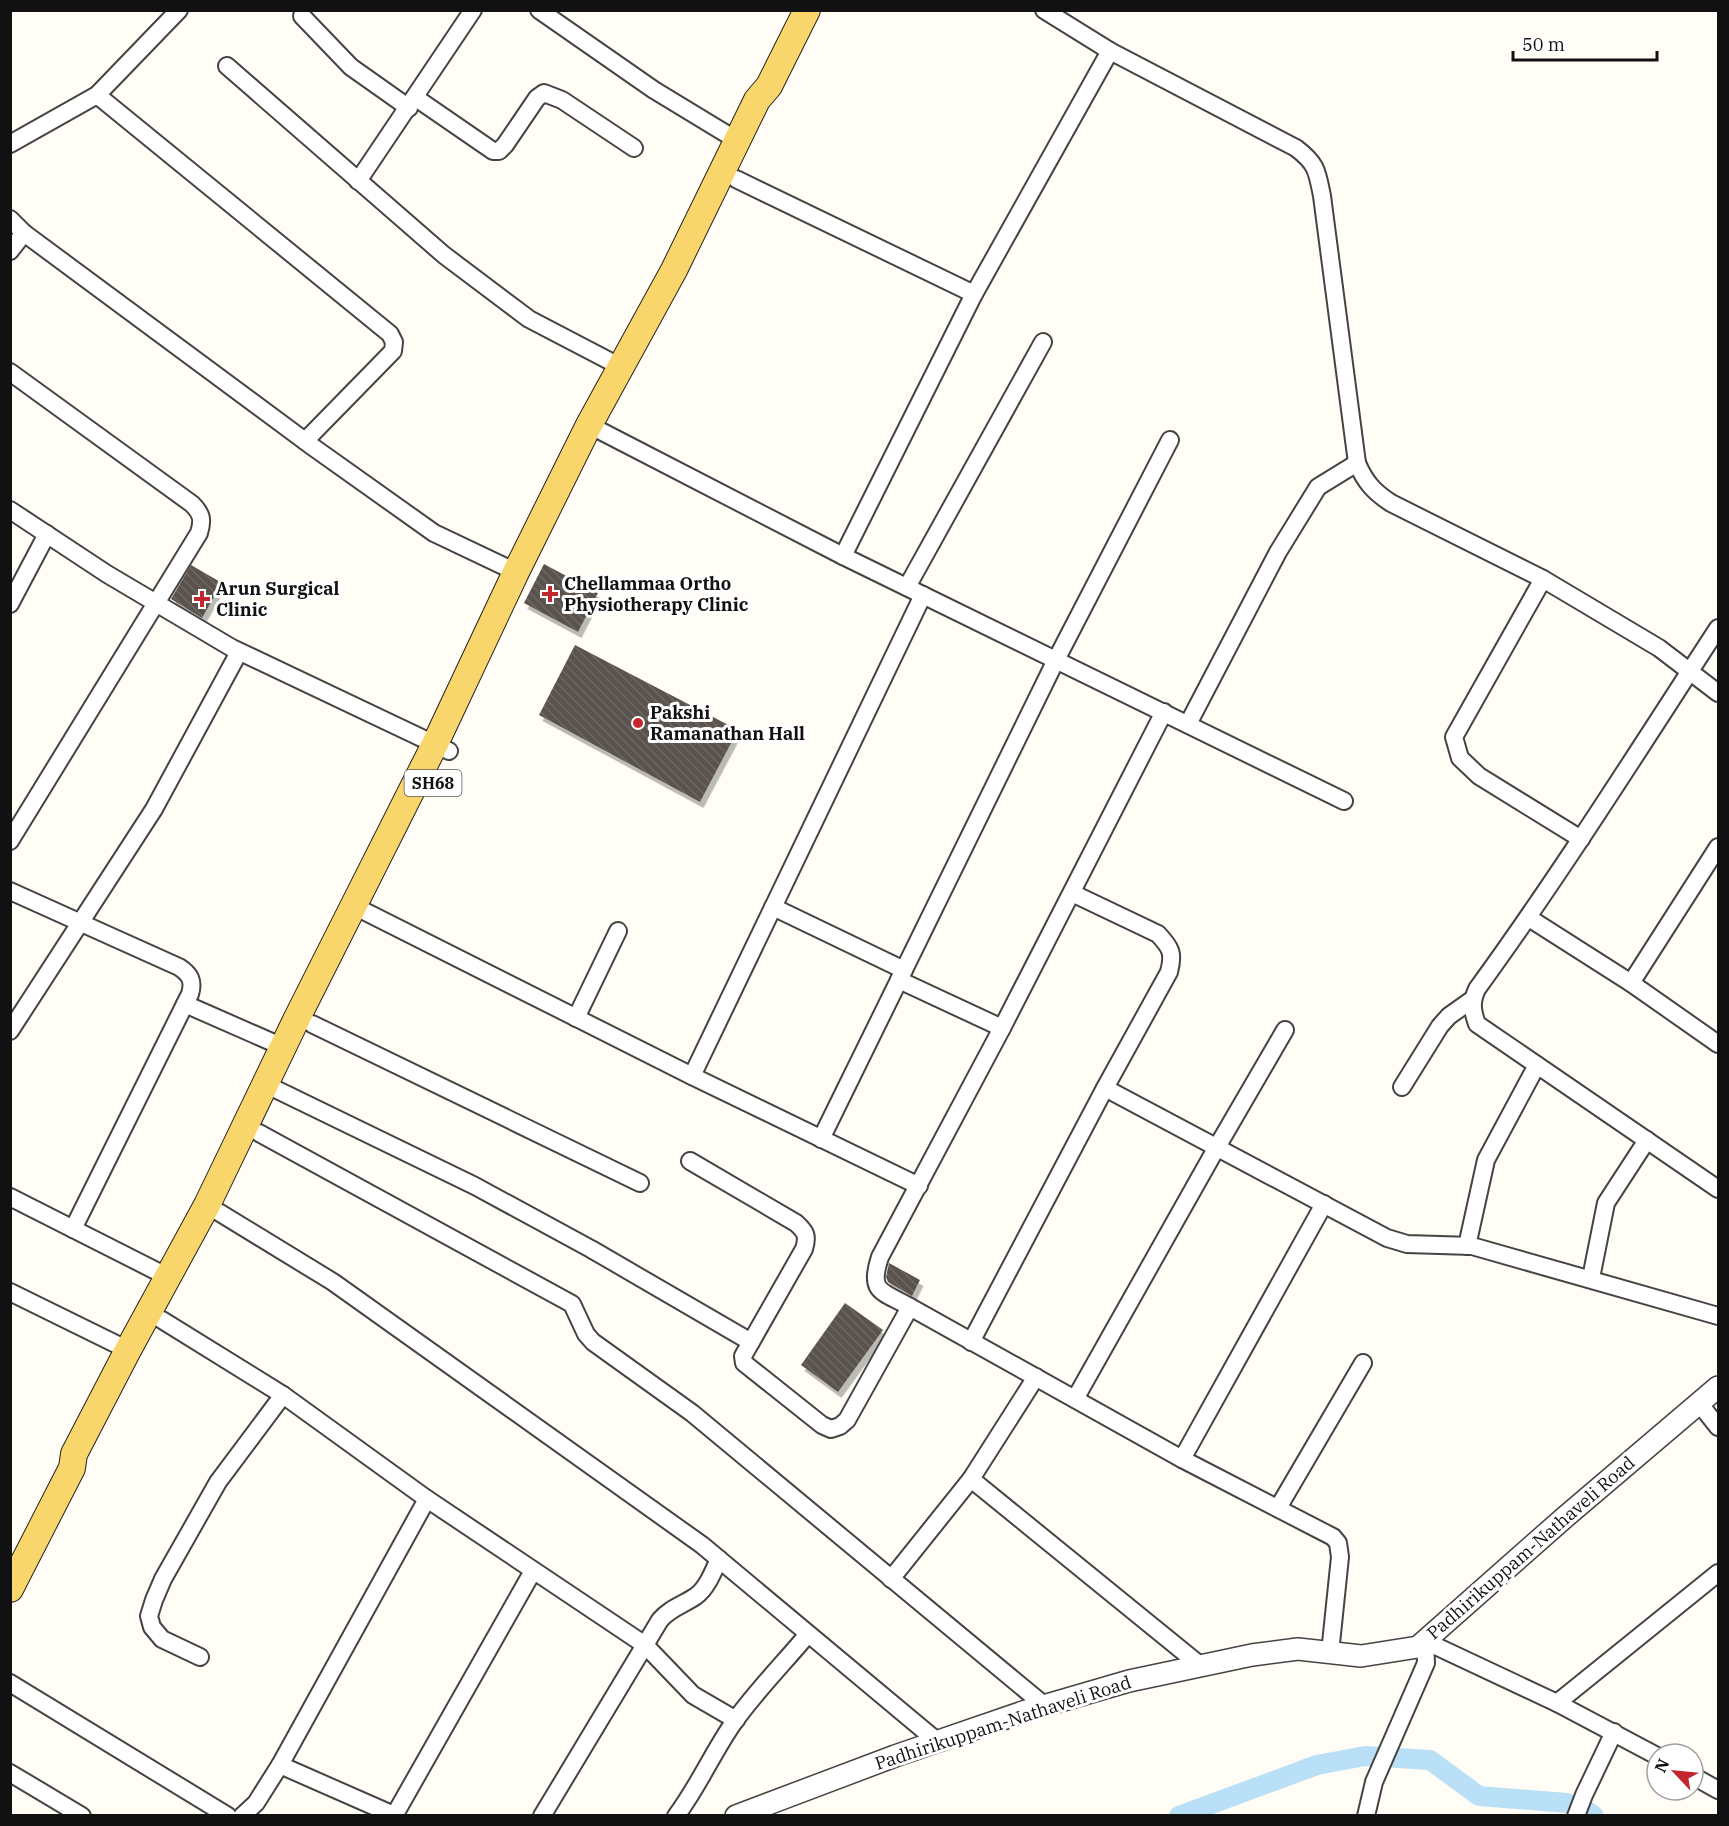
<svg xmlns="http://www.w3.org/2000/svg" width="1729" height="1826" font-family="'IBM Plex Serif',serif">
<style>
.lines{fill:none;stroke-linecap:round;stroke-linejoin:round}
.canal{stroke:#b9e0f7;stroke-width:20}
.building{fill:url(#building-back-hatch);filter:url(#shadow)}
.minor-casing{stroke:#444;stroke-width:20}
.tertiary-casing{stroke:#444;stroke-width:24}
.primary-casing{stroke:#222;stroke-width:28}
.minor{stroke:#fff;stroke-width:16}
.tertiary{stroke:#fff;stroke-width:21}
.primary{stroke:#f9d66b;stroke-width:26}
.poi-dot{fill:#c4262e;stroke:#fff;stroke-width:2}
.labels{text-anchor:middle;stroke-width:6;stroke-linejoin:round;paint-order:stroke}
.shield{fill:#fff;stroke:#585858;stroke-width:1.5}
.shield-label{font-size:16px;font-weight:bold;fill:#111}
.poi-label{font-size:18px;font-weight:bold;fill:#111;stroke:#fff;text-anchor:start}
.street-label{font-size:18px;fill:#111;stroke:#fff}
</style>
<defs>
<pattern id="building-back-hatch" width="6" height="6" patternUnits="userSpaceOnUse" patternTransform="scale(1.5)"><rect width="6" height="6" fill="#5a524d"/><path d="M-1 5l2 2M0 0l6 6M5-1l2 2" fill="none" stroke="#6d6662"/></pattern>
<filter id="shadow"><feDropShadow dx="3.5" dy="6" stdDeviation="0" flood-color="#0004"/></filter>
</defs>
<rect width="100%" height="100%" fill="#fffdf5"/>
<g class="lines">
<g class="canal">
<polyline points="1589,1812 1594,1816"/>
<polyline points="1179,1816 1317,1765 1365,1756 1430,1760 1479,1796 1567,1803"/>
</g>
</g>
<g class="building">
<polygon points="544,564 598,593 578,632 524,603"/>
<polygon points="191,565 222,583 202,618 171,599"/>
<polygon points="575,645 738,730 700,802 539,715"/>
<polygon points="889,1263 920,1280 912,1296 888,1282 886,1277"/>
<polygon points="845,1303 883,1330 838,1392 801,1365"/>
</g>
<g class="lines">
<defs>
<g id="minor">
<polyline points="539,10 654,90 738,141"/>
<path d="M 1044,10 L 1110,51 L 1296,148 C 1317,164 1317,171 1322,196 L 1357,463 C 1365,482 1374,492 1391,503 L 1543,579 L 1659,648 L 1718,693"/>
<polyline points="302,16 351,67 409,108"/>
<polyline points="227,66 444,255 529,319 621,367"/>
<polyline points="97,95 390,334 394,342 393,351 305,441"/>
<polyline points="416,98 493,151 499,151 505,145 537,98 544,93 562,100 634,148"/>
<polyline points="10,144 97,95 179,10"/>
<polyline points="736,179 974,294"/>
<polyline points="358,181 473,10"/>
<polyline points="10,219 24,233 313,447 434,533 516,572"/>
<polyline points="10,251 24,233"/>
<path d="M 10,372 L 192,504 C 202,514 203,520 199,533 L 10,841"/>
<polyline points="589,425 843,556 1344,801"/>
<polyline points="10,510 107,574 232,648 449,751"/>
<polyline points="843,556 974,294 1110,51"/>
<polyline points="1543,579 1454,737 1460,758 1479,776 1581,839"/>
<polyline points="907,587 1043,342"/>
<polyline points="10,604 47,534"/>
<path d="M 1718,628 C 1639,749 1562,872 1477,989 C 1471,1002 1472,1010 1477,1024 L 1718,1189"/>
<path d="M 1164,712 L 1002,1028 L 880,1257 C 868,1293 882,1291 910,1307 L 1182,1459 L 1333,1537 L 1338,1543 L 1340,1557 L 1330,1653"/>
<polyline points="1188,724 1278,552 1318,487 1357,463"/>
<path d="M 10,891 L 179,967 C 190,974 194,981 190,994 L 73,1229"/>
<polyline points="354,906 692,1076 919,1186"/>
<polyline points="773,907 904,970"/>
<polyline points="1529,918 1631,983 1718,1044"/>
<polyline points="899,980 1002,1028"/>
<polyline points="1631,983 1718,847"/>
<polyline points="185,1004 283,1047"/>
<polyline points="576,1018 618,931"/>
<polyline points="312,1024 640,1183"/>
<polyline points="10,1031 154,809 239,652"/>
<polyline points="692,1076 923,595"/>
<polyline points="265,1084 475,1186 591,1249 751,1342 743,1356 744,1363 822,1425 831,1429 840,1426 847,1420 910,1307"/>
<polyline points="1402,1087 1440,1026 1449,1016 1473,999"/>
<polyline points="1105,1088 1387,1238 1407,1244 1472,1246 1718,1316"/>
<polyline points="259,1133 572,1304 586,1334 593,1342 692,1413 1045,1706"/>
<polyline points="821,1139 1056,660 1170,440"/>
<path d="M 690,1161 L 796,1223 C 806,1232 808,1236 804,1249 L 751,1342"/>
<polyline points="10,1197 168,1277"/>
<polyline points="207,1205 333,1282 702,1545 938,1742"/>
<polyline points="1467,1246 1486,1160 1537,1065"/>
<polyline points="1591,1278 1606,1203 1647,1140"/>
<polyline points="10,1292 128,1350"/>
<polyline points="162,1320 283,1395 427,1499 645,1645 693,1695 736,1720"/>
<path d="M 971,1342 L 1105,1088 L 1169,972 C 1174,953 1171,948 1158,934 L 1072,893"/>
<polyline points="1075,1399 1217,1147 1285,1030"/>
<polyline points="1699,1403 1718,1427"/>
<polyline points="1182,1459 1324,1204"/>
<polyline points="971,1479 1201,1666"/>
<polyline points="1278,1508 1363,1363"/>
<polyline points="891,1579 971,1479 1036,1377"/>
<polyline points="200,1657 162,1639 152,1627 149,1616 154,1600 163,1579 218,1482 283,1395"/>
<polyline points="10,1683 228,1816"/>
<polyline points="1557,1703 1718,1573"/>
<polyline points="280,1765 396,1816"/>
<polyline points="10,1773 82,1816"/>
<polyline points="1693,1776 1718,1790"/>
<polyline points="242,1816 256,1803 280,1765 427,1499"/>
<polyline points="394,1816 533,1571"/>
<path d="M 542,1816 L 660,1620 C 670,1608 683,1605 696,1596 C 707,1588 713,1572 719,1559"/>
<path d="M 676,1816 C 698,1787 713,1752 734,1722 C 756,1691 784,1663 808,1634"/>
<polyline points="1366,1816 1374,1782 1426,1663 1425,1641 1557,1703 1657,1756"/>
<polyline points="1576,1816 1584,1795 1614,1732"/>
</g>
<polyline id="tertiary" points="736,1816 895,1756 1026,1711 1129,1681 1252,1655 1298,1649 1361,1656 1418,1647 1564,1518 1718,1387"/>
<polyline id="primary" points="10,1589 72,1468 74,1454 128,1350 207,1205 297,1018 435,744 516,572 589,425 674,270 757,100 769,86 807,10"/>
</defs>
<use href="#minor" class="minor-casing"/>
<use href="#tertiary" class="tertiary-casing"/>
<use href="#primary" class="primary-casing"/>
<use href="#minor" class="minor"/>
<use href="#tertiary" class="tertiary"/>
<use href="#primary" class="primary"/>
</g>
<g class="poi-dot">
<path d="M547 585h6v6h6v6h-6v6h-6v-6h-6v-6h6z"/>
<path d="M199 590h6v6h6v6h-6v6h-6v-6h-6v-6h6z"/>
<circle cx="638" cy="723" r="6"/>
</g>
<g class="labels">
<rect class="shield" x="404.5" y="770" width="57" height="26" rx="4.5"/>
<g class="shield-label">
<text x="433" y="789">SH68</text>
</g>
<g class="poi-label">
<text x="564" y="590">Chellammaa Ortho<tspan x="564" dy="21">Physiotherapy Clinic</tspan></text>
<text x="216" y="595">Arun Surgical<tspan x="216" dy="21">Clinic</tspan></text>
<text x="650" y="719">Pakshi<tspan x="650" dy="21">Ramanathan Hall</tspan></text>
</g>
<g class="street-label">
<text transform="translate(1531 1548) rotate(-41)" y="6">Padhirikuppam-Nathaveli Road</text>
<text transform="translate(1003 1723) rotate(-18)" y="6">Padhirikuppam-Nathaveli Road</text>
</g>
</g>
<rect width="1729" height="1826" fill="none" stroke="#111111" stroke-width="24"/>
<g transform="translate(1675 1772) rotate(296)"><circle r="28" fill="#ffffff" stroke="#a0a0a0" stroke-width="1.5"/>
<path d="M0-4.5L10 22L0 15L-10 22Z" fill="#c4262e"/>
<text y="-9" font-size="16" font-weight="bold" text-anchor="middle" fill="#111111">N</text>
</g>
<path d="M1513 51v9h144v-9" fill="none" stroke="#111111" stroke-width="3"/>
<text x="1522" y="51" font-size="18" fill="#111111" stroke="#ffffff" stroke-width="4.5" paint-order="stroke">50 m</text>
</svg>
